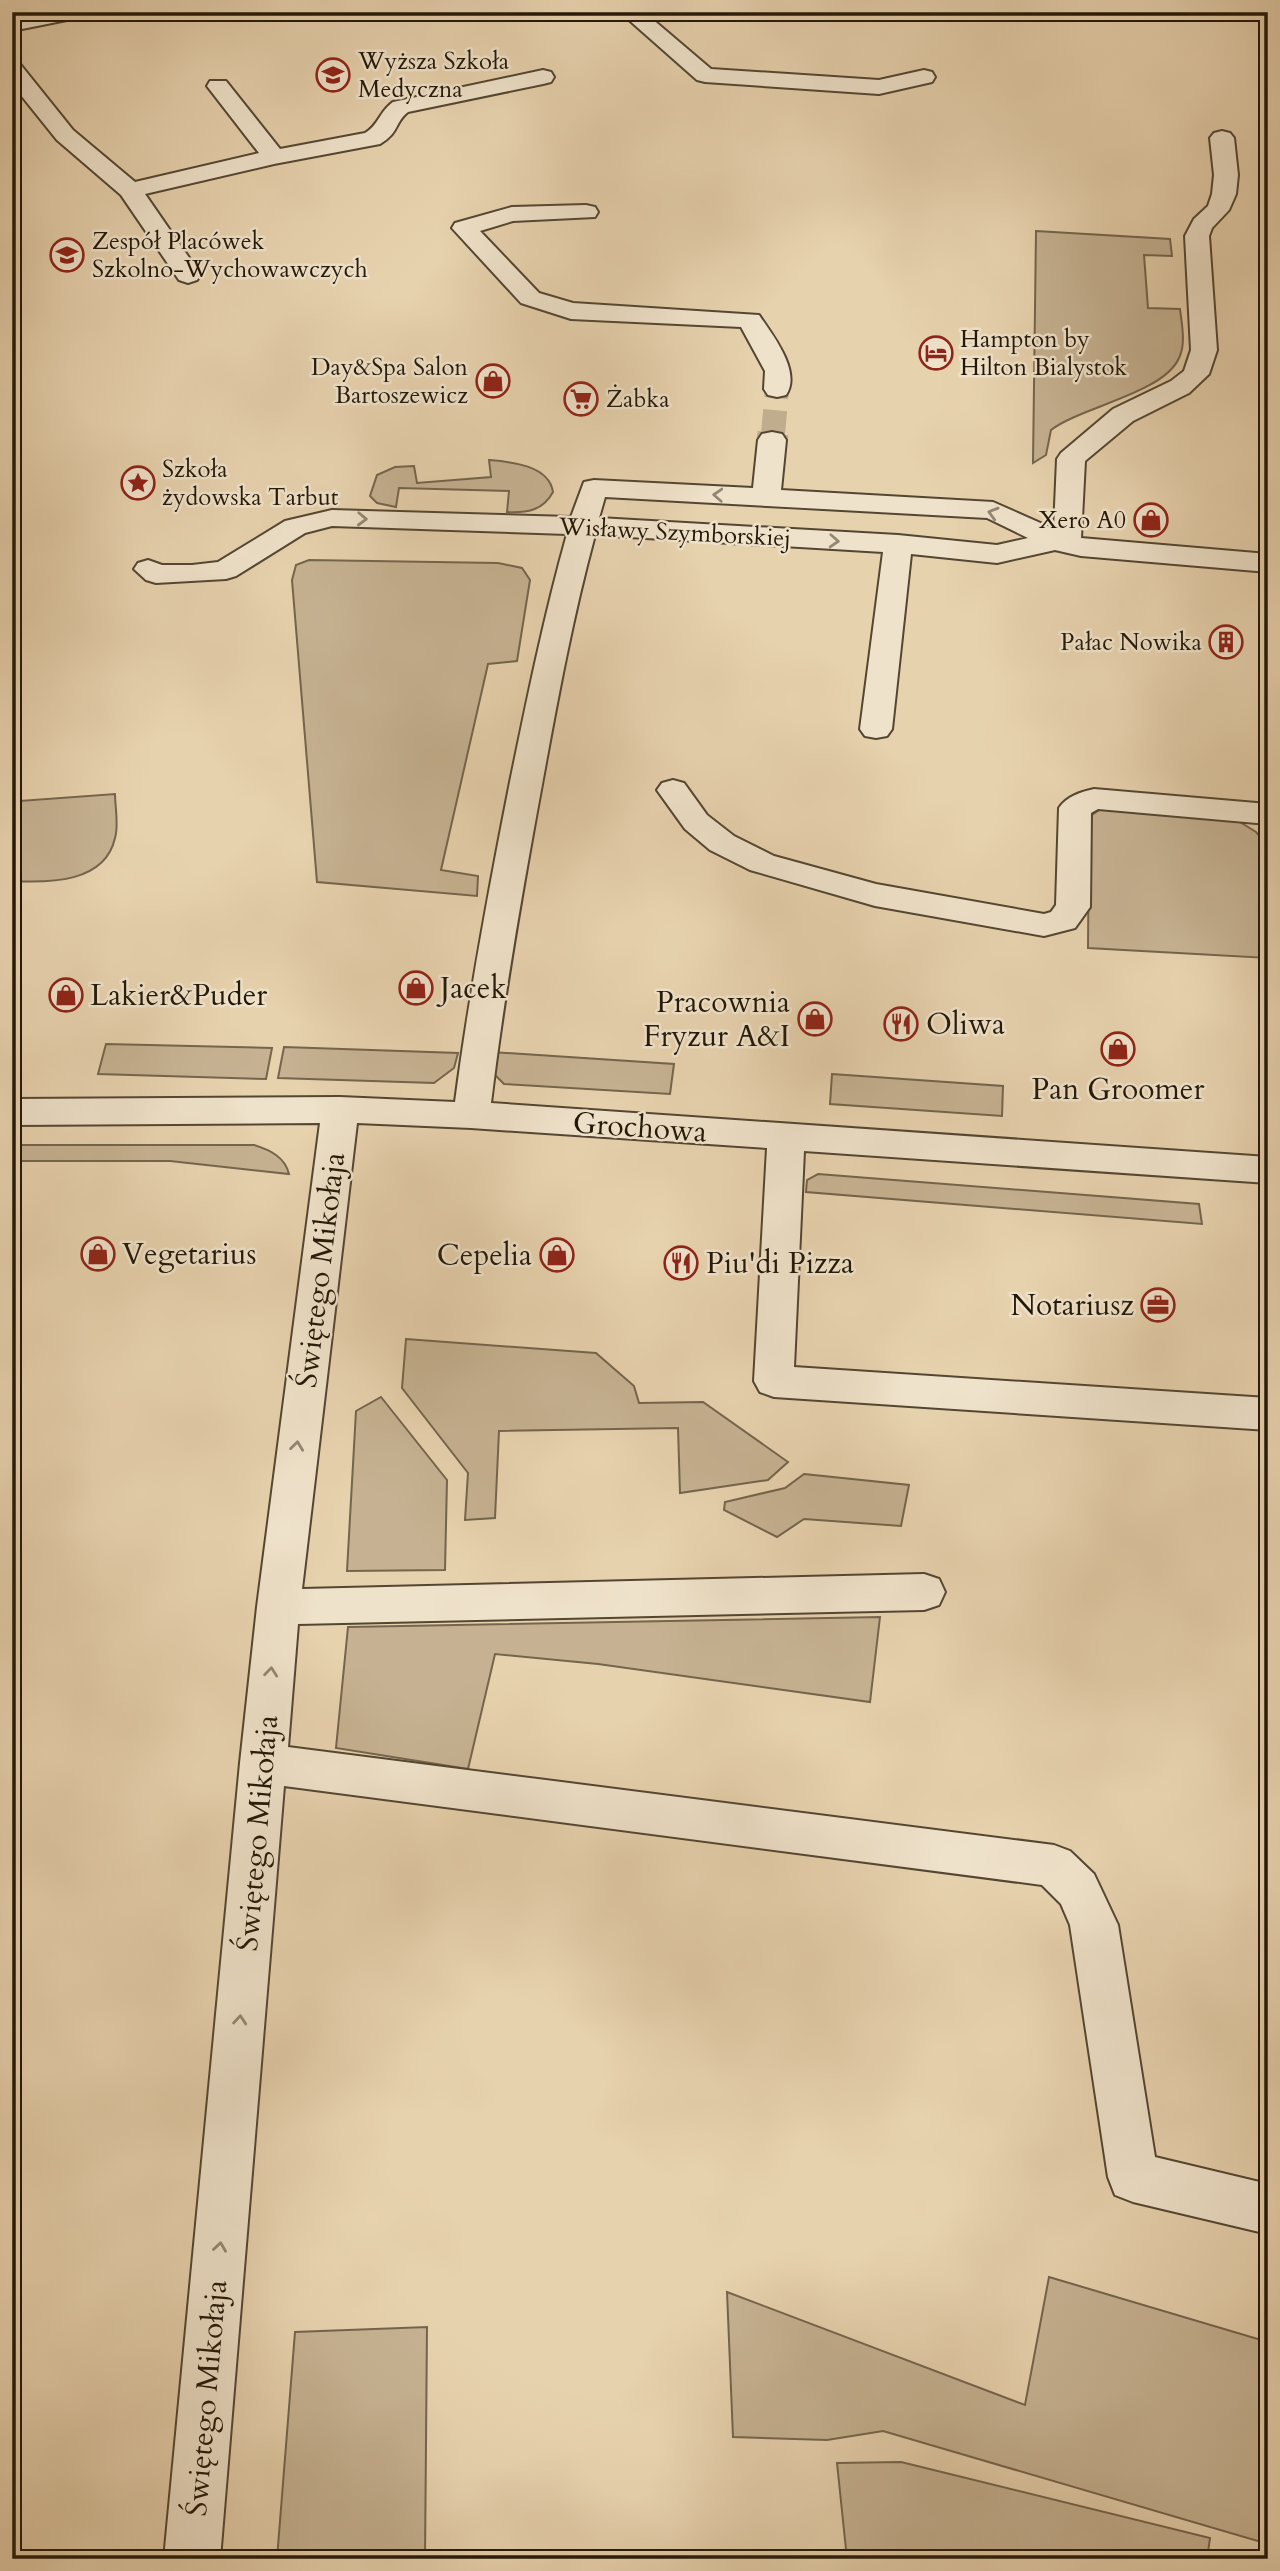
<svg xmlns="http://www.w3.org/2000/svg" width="1280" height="2571" font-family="Cardo,serif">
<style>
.green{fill:#c6b292;stroke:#74654d;stroke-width:2}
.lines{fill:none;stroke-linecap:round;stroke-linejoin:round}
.minor-tunnel-far1{stroke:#c0ad8d;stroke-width:24;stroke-dasharray:24 12;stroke-linecap:butt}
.minor-tunnel{stroke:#c0ad8d;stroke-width:31;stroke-dasharray:31 15;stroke-linecap:butt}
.minor-casing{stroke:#544632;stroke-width:4}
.minor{fill:#efe2ca;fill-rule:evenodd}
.oneway{stroke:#938773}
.labels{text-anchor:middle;stroke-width:5;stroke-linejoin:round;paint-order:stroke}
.far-poi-label{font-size:24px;fill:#231808;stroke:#efe2ca;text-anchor:start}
.far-street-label{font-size:24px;fill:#231808;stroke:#efe2ca}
.poi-label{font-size:30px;fill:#231808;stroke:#efe2ca;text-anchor:start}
.street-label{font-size:30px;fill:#231808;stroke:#efe2ca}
</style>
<rect width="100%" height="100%" fill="#e7d2ae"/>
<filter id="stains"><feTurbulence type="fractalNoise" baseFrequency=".00286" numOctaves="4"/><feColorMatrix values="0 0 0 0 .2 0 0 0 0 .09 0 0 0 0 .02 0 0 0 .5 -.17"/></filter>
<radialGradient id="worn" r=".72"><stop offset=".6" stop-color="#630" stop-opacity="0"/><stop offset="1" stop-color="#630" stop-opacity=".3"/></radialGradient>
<g class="green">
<path d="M 1036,231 L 1170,239 L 1172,256 L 1144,255 L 1148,308 L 1180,309 C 1182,325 1186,344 1179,358 C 1164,393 1081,407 1051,430 L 1046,455 L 1033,463 Z"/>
<path d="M 489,460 C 511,462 549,465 553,492 C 543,511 526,513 507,512 L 509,491 L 399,488 L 396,507 L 377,503 L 370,496 L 377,475 L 395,467 L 414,466 L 417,483 L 491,477 Z"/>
<polygon points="309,560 498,563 522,568 530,580 517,661 488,664 441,870 478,876 477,896 317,882 292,580 296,565"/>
<path d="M 18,685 L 20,801 L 115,794 C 115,807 119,825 115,838 C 105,883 49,883 12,881 L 12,686 Z"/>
<polygon points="1102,808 1235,819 1256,832 1263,840 1268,861 1268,958 1088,948 1089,817"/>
<polygon points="106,1044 272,1048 266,1079 98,1074"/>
<polygon points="284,1047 458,1053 454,1068 434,1083 278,1078"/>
<polygon points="491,1052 674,1064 670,1094 504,1084 488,1068"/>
<polygon points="832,1074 1003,1086 1002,1116 830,1104"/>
<path d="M 12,1145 L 254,1145 C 270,1150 285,1157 289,1174 L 170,1161 L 12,1161 Z"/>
<polygon points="818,1174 1199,1204 1202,1224 806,1192 807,1180"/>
<polygon points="406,1339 596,1353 634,1386 639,1403 703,1402 788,1462 768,1480 680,1493 678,1428 499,1431 495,1518 465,1520 468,1473 402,1388"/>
<polygon points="381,1397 447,1480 445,1570 347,1571 356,1411"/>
<polygon points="804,1474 909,1485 901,1526 804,1519 777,1537 724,1510 725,1502 785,1488"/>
<polygon points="880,1617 870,1702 598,1664 495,1654 468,1769 336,1748 348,1627"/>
<polygon points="1049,2277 1268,2342 1268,2544 883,2431 827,2440 733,2437 727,2292 1025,2405"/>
<polygon points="427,2327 425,2559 277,2559 295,2332"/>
<polygon points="901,2462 1210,2538 1207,2559 847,2559 837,2463"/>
</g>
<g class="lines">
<polyline class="minor-tunnel-far1" points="773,434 777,389"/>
<polyline class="minor-tunnel" points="772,440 773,433"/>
<defs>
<g id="minor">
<polygon points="42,12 85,12 82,17 12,31 12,18"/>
<polygon points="620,12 644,12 711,69 879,80 924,70 932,72 935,77 932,82 879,94 705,82 697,80"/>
<path d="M 12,62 L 20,64 L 73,130 L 135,182 L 259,153 L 207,86 L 210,81 L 226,81 L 280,149 L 365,133 C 379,125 379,112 393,102 L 543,70 L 551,72 L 554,77 L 551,82 L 543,84 L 408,112 C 394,123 400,132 380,144 L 274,164 L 145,194 L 201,275 L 197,280 L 188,283 L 179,280 L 121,195 L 57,140 L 12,84 Z"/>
<path d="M 1222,131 L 1230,133 L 1234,138 L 1238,175 L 1236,194 L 1229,210 L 1212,228 L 1209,236 L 1217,350 L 1209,374 L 1189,393 L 1133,421 L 1085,461 L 1081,538 L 1268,554 L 1268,572 L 1081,556 L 1055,550 L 997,563 L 911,554 L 892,729 L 887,736 L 876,738 L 865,736 L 860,729 L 883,552 L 595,535 C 573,616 558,697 543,779 C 523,887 504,995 491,1103 L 1268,1157 L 1268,1183 L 804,1151 L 794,1367 L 1268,1398 L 1268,1430 L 774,1397 L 760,1392 L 754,1381 L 767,1148 L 471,1128 L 357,1123 L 302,1589 L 924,1574 L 939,1579 L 945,1592 L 939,1605 L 924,1610 L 298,1624 L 288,1747 L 1054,1845 L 1070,1851 L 1094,1874 L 1118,1925 L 1155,2157 L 1268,2184 L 1268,2234 L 1133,2202 L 1115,2195 L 1108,2177 L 1070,1925 L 1061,1904 L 1042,1885 L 284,1786 L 220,2559 L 164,2559 L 240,1763 L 257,1607 L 320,1123 L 12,1125 L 12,1099 L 340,1097 L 455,1102 C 469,995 489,888 510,782 C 527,699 544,616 567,534 L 332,526 L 305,533 L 236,576 L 226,579 L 156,583 L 146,580 L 134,569 L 138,563 L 148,560 L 162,565 L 192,565 L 218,562 L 285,521 L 332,510 L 571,517 L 584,482 L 594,480 L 753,488 L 758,440 L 762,434 L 772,432 L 782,434 L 786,440 L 781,490 L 993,502 L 1054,529 L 1057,459 L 1061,453 L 1113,409 L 1171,381 L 1184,371 L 1191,350 L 1185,236 L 1194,219 L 1208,206 L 1212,194 L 1214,175 L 1210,138 L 1214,133 ZM 605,497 L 987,518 L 1028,538 L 997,545 L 898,535 L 599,518 Z"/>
<path d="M 586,205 L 595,207 L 598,212 L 595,217 L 513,221 L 480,231 L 539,293 L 573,303 L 759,315 C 772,334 802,372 786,395 L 777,397 L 768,395 L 764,389 L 765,371 L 741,327 L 571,319 L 521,303 L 452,228 L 455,223 L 512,207 Z"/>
<path d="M 673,780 L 684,783 L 707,815 L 734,836 L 774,856 L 876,884 L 1044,914 L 1051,912 L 1056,905 L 1059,808 C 1067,796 1081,792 1094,789 L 1268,804 L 1268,824 L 1098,809 L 1091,813 L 1090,907 L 1075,928 L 1044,936 L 875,906 L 750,870 L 710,850 L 685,829 L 657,790 L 662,783 Z"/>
</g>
</defs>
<use href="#minor" class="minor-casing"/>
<use href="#minor" class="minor"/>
</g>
<defs><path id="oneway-chevron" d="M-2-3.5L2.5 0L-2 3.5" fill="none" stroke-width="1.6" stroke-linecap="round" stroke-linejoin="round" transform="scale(1.75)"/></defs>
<g class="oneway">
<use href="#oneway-chevron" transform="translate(718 495) rotate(-177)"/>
<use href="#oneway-chevron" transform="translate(993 513) rotate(-164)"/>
<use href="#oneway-chevron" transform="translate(362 519) rotate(2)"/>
<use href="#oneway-chevron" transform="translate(834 541) rotate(3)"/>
<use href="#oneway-chevron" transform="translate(297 1446) rotate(-83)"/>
<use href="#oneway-chevron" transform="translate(271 1672) rotate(-84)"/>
<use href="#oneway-chevron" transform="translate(240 2020) rotate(-85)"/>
<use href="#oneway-chevron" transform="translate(220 2247) rotate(-82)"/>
</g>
<defs>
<symbol id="university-ring" viewBox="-11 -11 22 22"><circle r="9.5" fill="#efe2ca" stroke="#8f2418" stroke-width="1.5"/><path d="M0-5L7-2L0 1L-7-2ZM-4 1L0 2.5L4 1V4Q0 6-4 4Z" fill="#8f2418"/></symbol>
<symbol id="school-ring" viewBox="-11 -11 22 22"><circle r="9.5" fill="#efe2ca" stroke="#8f2418" stroke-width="1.5"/><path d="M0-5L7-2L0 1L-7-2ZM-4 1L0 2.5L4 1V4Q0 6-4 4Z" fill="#8f2418"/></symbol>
<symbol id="hotel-ring" viewBox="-11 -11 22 22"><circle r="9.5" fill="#efe2ca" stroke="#8f2418" stroke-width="1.5"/><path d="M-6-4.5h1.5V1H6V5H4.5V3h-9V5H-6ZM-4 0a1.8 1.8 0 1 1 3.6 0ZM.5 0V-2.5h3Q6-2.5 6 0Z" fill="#8f2418"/></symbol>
<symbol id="shop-ring" viewBox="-11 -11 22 22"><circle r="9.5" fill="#efe2ca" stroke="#8f2418" stroke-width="1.5"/><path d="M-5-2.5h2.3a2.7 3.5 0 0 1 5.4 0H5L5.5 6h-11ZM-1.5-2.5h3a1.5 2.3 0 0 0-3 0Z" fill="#8f2418"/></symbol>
<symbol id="supermarket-ring" viewBox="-11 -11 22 22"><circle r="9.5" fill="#efe2ca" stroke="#8f2418" stroke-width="1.5"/><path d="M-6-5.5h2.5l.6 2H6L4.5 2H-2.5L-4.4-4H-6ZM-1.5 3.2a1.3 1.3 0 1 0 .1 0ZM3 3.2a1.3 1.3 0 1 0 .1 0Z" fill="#8f2418"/></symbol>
<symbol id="sight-ring" viewBox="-11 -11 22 22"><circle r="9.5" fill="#efe2ca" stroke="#8f2418" stroke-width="1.5"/><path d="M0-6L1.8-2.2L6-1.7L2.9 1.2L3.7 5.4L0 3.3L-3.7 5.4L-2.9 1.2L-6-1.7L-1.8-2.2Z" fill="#8f2418"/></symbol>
<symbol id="building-ring" viewBox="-11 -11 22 22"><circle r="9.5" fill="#efe2ca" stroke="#8f2418" stroke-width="1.5"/><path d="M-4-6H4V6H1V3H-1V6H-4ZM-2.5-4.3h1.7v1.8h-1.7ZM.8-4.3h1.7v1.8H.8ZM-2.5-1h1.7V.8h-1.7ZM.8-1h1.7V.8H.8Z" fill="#8f2418"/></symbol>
<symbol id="restaurant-ring" viewBox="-11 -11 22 22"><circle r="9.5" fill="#efe2ca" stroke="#8f2418" stroke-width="1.5"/><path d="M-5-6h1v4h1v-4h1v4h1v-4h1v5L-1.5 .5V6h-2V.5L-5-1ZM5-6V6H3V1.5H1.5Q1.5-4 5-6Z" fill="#8f2418"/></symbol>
<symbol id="office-ring" viewBox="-11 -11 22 22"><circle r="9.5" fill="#efe2ca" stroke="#8f2418" stroke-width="1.5"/><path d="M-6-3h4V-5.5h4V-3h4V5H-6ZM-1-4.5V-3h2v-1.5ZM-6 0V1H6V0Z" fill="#8f2418"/></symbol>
</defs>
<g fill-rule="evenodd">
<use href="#university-ring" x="314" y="56" width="38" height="38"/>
<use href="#school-ring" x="48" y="236" width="38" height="38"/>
<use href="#hotel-ring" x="917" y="334" width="38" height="38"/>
<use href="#shop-ring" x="474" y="362" width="38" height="38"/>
<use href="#supermarket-ring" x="562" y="380" width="38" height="38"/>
<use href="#sight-ring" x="119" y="464" width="38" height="38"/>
<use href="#shop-ring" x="1132" y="501" width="38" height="38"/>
<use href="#building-ring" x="1207" y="623" width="38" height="38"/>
<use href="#shop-ring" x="397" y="969" width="38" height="38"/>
<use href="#shop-ring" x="47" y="976" width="38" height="38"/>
<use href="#shop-ring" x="796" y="1000" width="38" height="38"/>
<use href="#restaurant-ring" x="882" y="1005" width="38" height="38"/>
<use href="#shop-ring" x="1099" y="1030" width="38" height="38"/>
<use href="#shop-ring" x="79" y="1235" width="38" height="38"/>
<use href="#shop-ring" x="538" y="1236" width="38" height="38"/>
<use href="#restaurant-ring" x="662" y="1244" width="38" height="38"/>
<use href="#office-ring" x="1139" y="1286" width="38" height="38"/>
</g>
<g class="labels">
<g class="far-poi-label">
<text x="358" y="69">Wyższa Szkoła<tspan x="358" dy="28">Medyczna</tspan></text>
<text x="92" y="249">Zespół Placówek<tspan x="92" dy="28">Szkolno-Wychowawczych</tspan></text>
<text x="960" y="347">Hampton by<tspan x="960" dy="28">Hilton Bialystok</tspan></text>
<text x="468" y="375" text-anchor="end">Day&amp;Spa Salon<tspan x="468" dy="28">Bartoszewicz</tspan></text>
<text x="606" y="407">Żabka</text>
<text x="162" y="477">Szkoła<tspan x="162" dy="28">żydowska Tarbut</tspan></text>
<text x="1126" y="528" text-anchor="end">Xero A0</text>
<text x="1202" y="650" text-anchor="end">Pałac Nowika</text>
</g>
<g class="far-street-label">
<text transform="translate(675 532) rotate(3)" y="8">Wisławy Szymborskiej</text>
</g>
<g class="poi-label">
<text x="440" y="998">Jacek</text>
<text x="90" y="1005">Lakier&amp;Puder</text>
<text x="790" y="1012" text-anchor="end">Pracownia<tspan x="790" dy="34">Fryzur A&amp;I</tspan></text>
<text x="926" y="1034">Oliwa</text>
<text x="1118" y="1099" text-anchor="middle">Pan Groomer</text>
<text x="122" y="1264">Vegetarius</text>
<text x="532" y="1265" text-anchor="end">Cepelia</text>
<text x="706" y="1273">Piu'di Pizza</text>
<text x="1134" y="1315" text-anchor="end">Notariusz</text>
</g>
<g class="street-label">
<text transform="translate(640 1127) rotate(4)" y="10">Grochowa</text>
<text transform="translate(320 1270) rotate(-83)" y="10">Świętego Mikołaja</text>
<text transform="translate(257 1833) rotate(-85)" y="10">Świętego Mikołaja</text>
<text transform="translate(206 2398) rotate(-85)" y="10">Świętego Mikołaja</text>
</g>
</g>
<rect width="1280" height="2571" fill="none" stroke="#e7d2ae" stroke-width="42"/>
<rect x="14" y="14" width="1252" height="2543" fill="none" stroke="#231808" stroke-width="3.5"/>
<rect x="21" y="21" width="1238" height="2529" fill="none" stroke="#231808" stroke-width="2"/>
<rect width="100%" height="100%" filter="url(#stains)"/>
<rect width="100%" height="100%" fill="url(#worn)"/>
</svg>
